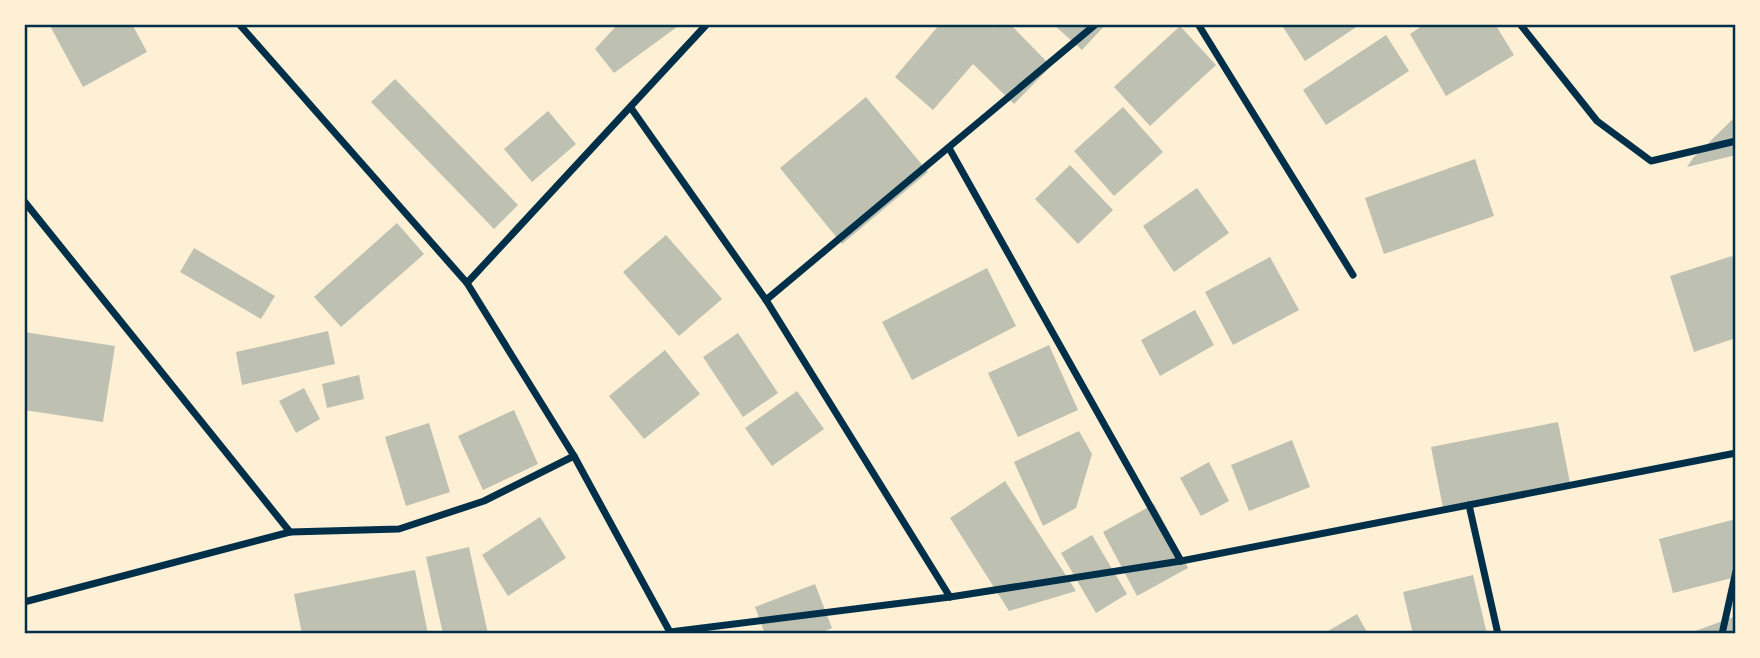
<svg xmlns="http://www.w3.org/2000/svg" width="1760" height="658" font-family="Overpass,sans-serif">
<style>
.building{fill:#bec0b2}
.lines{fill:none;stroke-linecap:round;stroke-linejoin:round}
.minor{stroke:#003049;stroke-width:7}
.neatline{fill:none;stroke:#003049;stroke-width:2.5}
</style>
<rect width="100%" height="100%" fill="#fdf0d5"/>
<g class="building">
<polygon points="49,24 132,24 147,52 83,87"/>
<polygon points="618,24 681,24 614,73 595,49"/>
<polygon points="940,24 990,24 993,28 996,24 1010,24 1051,66 1014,104 973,64 933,110 895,77"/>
<polygon points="1053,24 1106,24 1082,50"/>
<polygon points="1281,24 1361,24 1305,61"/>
<polygon points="1425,24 1495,24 1514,55 1446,96 1410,34"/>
<polygon points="1180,26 1216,65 1150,126 1114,87"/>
<polygon points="1386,35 1409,71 1326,125 1303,90"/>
<polygon points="395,79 518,205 494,229 371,102"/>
<polygon points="866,97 928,172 842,244 780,168"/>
<polygon points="1123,107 1163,152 1114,196 1074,151"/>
<polygon points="548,111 576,144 532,182 504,149"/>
<polygon points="1736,116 1736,155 1687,167 1693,158"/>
<polygon points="1475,159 1494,216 1384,254 1365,198"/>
<polygon points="1070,165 1113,210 1078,244 1035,199"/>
<polygon points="1197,188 1229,233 1174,272 1143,226"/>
<polygon points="397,223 424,254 341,327 314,297"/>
<polygon points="666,235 722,299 679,336 623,272"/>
<polygon points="194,248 275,296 261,319 180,272"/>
<polygon points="1732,256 1736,267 1736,338 1694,352 1670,276"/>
<polygon points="1270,257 1299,310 1233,345 1205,292"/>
<polygon points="987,268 1016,326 912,380 882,322"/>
<polygon points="1195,310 1214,345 1160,376 1141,340"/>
<polygon points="328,331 335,364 242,385 236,352"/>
<polygon points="24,332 115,346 103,422 24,410"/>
<polygon points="738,333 778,393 743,417 703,357"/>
<polygon points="1049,345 1078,410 1018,437 988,373"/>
<polygon points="665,350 700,394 644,439 609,396"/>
<polygon points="359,375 364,399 327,408 322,384"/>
<polygon points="304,388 320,419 296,433 279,401"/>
<polygon points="797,391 824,429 772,466 745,428"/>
<polygon points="514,410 538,464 483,490 458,436"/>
<polygon points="1558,422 1570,483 1443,508 1431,447"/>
<polygon points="429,423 450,492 406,506 385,437"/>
<polygon points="1079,431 1092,454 1076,508 1043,526 1014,462"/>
<polygon points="1292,440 1310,487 1249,511 1231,465"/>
<polygon points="1209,462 1229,501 1201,516 1180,478"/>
<polygon points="1005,481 1076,591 1009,611 950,518"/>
<polygon points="1154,504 1188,568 1137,596 1103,532"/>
<polygon points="540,517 566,558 508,596 482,555"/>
<polygon points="1736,519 1736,577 1673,593 1659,539"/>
<polygon points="1092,535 1127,594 1096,613 1061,553"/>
<polygon points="469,547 488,634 443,634 426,557"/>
<polygon points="415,570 428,634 302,634 294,594"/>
<polygon points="1473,575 1487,634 1413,634 1403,592"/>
<polygon points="815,584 832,628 818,634 765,634 755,607"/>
<polygon points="1357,614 1368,634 1323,634"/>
<polygon points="1736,616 1736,634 1690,634 1690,633"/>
</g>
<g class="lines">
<g class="minor">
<polyline points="239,24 467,283 574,456 671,634"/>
<polyline points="1198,24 1353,275"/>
<polyline points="1520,24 1597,121 1651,161 1736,141"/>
<polyline points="631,108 766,300 950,597"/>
<polyline points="949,148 1181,561"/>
<polyline points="24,201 290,532 24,602"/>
<polyline points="467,283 707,24"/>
<polyline points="766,300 1096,24"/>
<polyline points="1469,505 1498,634"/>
<polyline points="290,532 399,529 484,501 574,456"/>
<polyline points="670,632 950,597 1181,561 1736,453"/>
<polyline points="1722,634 1736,571"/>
</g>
</g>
<rect width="1760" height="658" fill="none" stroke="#fdf0d5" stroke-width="52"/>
<rect x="26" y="26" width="1708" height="606" class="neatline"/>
</svg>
